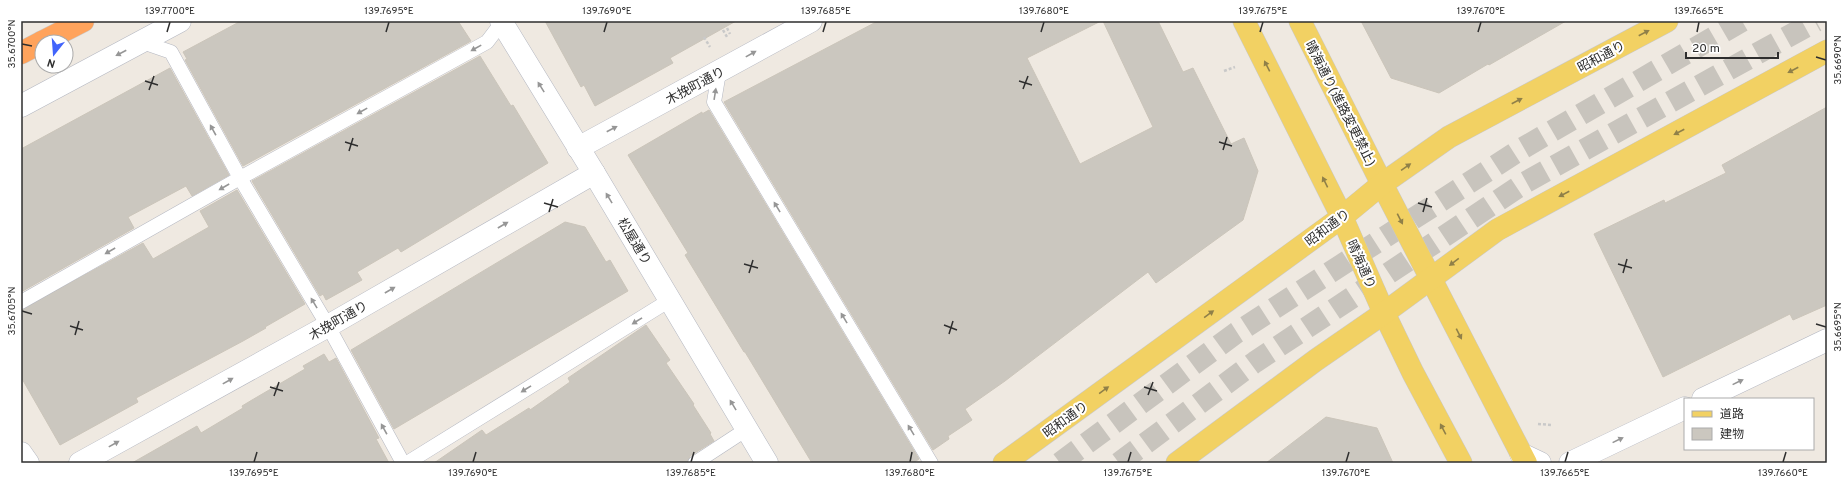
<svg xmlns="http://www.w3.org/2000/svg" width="1848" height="484" font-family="Overpass,'Noto Sans JP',sans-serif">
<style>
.building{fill:#cbc7bf;stroke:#cbc5ba}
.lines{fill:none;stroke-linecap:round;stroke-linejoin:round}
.primary-tunnel{stroke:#c8c4bd;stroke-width:22;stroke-dasharray:22 11;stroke-linecap:butt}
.service-casing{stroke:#b4b7c1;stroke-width:15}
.minor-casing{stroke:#b4b7c1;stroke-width:23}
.tertiary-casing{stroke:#b4b7c1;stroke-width:23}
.primary-casing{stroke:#c9c9c9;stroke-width:23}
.motorway-casing{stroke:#c9c9c9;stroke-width:23}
.path{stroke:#c9c9c9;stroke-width:2.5;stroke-dasharray:3 2;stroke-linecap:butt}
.service{stroke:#fff;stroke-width:14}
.minor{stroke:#fff;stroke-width:22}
.tertiary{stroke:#fff;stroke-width:22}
.primary{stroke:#f2d163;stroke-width:22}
.motorway{stroke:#ffa35c;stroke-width:22}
.oneway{fill:#908048}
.oneway2{fill:#969696}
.ticks{fill:none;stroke:#2e2e2e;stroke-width:1.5}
.labels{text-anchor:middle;stroke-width:4;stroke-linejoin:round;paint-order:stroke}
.street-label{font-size:13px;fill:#2e2e2e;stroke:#fff}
.neatline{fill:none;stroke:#2e2e2e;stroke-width:1.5}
.ticks-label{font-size:10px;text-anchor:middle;fill:#2e2e2e}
</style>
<rect width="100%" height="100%" fill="#efe9e1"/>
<g class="building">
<polygon points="241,21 458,21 471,41 243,166 185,60 187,59 183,52"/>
<polygon points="545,21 736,21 670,58 673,63 595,106 584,85 581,87"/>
<polygon points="878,21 1101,21 1027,58 1080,164 1153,127 1103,21 1158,21 1183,72 1193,68 1231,144 1244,138 1258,171 1243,220 1156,283 1148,272 1005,381 965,409 972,420 948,436 949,439 933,450 724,102"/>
<polygon points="1361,21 1566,21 1489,65 1488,64 1439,93 1391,78"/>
<polygon points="480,56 511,106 513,105 548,163 401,252 398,248 357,272 362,280 326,300 323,294 320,296 252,181"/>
<polygon points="170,68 229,175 192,196 186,186 128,217 134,228 21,292 21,149"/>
<polygon points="1827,107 1827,305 1793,320 1790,314 1663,377 1594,234 1664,200 1665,203 1726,173 1722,165"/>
<polygon points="709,110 919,459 913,463 812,463 745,352 744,352 685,255 688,253 628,155 702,112 702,114"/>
<polygon points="237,190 305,304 265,327 266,328 243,341 136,398 138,402 60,445 21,377 21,310 143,243 153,259 209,227 200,211"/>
<polygon points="565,222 585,227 606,262 610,260 628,291 394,429 351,350"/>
<polygon points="646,325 670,360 666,363 694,404 693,405 711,433 710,434 714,441 690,456 687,463 434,463 482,430 486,435 529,408 530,410 570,382 568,378"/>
<polygon points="324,354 329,362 336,358 379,438 376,439 389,463 132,463 197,426 201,433 243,408 242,406 252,400 305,369 303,366"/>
<polygon points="1326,417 1377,428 1393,463 1266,463"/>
</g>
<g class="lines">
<g class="primary-tunnel">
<polyline points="1060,463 1236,333 1523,148 1742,21"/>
<polyline points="1119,463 1255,362 1526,182 1816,21"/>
</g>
<defs>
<g id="service">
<polyline points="142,42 171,52 240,178 328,326 403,463"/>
<polyline points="719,72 714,102 931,463"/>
<polyline points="21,302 240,178 487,42 503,21"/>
<polyline points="407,463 670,300"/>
<polyline points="695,463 747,429"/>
</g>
<g id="minor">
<polyline points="501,21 594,173 767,463"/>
<polyline points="21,106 180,21"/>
<polyline points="578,148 811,21"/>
<polyline points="1703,399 1827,340"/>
<polyline points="1521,454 1540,463"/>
<polyline points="80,463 328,326 594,173"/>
<polyline points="1570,463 1685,408"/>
</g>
<polyline id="tertiary" points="21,453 28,463"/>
<g id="primary">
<polyline points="1244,21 1342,217 1384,313 1413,373 1461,463"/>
<polyline points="1300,21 1382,184 1526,463"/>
<polyline points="1004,463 1342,217 1382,184 1449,137 1667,21"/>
<polyline points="1177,463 1316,360 1384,313 1497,230 1827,51"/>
</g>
<g id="motorway">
<polyline points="42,42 83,21"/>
<polyline points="21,53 42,42"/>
</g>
</defs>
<use href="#service" class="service-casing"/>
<use href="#minor" class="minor-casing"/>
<use href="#tertiary" class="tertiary-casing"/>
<use href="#primary" class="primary-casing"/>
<use href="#motorway" class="motorway-casing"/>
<g class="path">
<polyline points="727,28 730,34"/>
<polyline points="723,30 727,37"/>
<polyline points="704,37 710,47"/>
<polyline points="1224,71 1235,67"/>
<polyline points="1538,424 1552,425"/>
</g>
<use href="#service" class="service"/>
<use href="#minor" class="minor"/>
<use href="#tertiary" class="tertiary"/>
<use href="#primary" class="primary"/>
<use href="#motorway" class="motorway"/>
</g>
<defs><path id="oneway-solid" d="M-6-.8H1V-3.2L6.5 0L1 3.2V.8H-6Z"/></defs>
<g class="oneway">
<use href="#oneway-solid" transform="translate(1644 33) rotate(-28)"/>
<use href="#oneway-solid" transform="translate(1267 66) rotate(-117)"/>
<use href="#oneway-solid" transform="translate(1793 70) rotate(152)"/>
<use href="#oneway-solid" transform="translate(1517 101) rotate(-28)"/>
<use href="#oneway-solid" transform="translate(1679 132) rotate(152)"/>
<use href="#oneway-solid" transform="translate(1406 167) rotate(-35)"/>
<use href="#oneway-solid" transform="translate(1325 182) rotate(-116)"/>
<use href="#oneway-solid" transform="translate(1564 194) rotate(152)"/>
<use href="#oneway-solid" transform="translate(1400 219) rotate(63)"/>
<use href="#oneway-solid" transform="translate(1454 262) rotate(143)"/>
<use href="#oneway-solid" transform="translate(1209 314) rotate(-36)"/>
<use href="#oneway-solid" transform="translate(1459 334) rotate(63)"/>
<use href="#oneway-solid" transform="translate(1104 390) rotate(-36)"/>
<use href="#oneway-solid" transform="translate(1443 429) rotate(-118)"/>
</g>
<g class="oneway2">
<use href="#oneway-solid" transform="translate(476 48) rotate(151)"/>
<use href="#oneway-solid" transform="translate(121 53) rotate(152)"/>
<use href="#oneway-solid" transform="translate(751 54) rotate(-29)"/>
<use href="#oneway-solid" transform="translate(541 87) rotate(-122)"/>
<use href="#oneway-solid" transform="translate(715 94) rotate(-81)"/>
<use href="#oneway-solid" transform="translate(362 111) rotate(151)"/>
<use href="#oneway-solid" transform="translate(612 129) rotate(-28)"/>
<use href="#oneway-solid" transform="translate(213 130) rotate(-119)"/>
<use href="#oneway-solid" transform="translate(224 187) rotate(150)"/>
<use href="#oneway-solid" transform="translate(609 198) rotate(-121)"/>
<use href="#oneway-solid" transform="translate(777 207) rotate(-121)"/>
<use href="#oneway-solid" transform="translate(503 225) rotate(-30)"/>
<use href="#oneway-solid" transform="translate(110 251) rotate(150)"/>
<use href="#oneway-solid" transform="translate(390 290) rotate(-30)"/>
<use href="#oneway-solid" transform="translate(314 303) rotate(-121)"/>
<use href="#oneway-solid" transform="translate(844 318) rotate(-121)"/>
<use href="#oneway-solid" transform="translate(637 321) rotate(148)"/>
<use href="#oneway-solid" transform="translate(228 381) rotate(-29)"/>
<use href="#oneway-solid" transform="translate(1738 382) rotate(-26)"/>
<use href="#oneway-solid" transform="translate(526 389) rotate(148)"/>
<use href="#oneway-solid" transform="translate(733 405) rotate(-121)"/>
<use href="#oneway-solid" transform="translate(384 429) rotate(-119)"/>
<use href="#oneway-solid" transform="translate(911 430) rotate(-121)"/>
<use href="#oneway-solid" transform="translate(1618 440) rotate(-26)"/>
<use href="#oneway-solid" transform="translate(114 444) rotate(-29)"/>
</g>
<path class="ticks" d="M 167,32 L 170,22M 386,32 L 389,22M 604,32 L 607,22M 823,32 L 826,22M 1041,32 L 1044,22M 1260,32 L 1263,22M 1478,32 L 1481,22M 1697,32 L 1699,22M 22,44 L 32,46M 1816,57 L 1826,60M 145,81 L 158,85M 1019,81 L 1032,85M 1023,89 L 1028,76M 149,90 L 154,76M 345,142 L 358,146M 1219,142 L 1232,146M 1223,150 L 1227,137M 349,151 L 353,138M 544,203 L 558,207M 1418,203 L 1432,207M 549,212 L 553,199M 1423,212 L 1427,198M 744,264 L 758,268M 1618,264 L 1632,268M 749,273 L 753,260M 1623,273 L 1627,259M 22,311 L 32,314M 1816,324 L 1826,327M 944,325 L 957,330M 70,326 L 83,330M 949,334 L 953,321M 75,335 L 79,321M 270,387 L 283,391M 1144,387 L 1157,391M 1148,395 L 1153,382M 274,396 L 279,382M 254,462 L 257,452M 473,462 L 476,452M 691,462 L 694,452M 910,462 L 912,452M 1128,462 L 1131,452M 1346,462 L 1349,452M 1565,462 L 1568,452M 1783,462 L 1786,452"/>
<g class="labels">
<g class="street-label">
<text transform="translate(1601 56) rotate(-28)" y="5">昭和通り</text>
<text transform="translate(695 85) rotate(-28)" y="5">木挽町通り</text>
<text transform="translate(1341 103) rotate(63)" y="5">晴海通り(進路変更禁止)</text>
<text transform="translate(1327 227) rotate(-37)" y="5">昭和通り</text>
<text transform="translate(635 241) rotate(59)" y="5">松屋通り</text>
<text transform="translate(1362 264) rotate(66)" y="5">晴海通り</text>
<text transform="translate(338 320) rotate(-30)" y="5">木挽町通り</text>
<text transform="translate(1065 419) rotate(-36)" y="5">昭和通り</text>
</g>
</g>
<rect width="1848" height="484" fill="none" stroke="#ffffff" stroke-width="44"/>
<rect x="1684" y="398" width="130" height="52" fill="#ffffff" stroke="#ababab"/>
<rect x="1692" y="411" width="20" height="6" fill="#f2d163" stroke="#ababab"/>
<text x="1720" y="418" font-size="12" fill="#2e2e2e">道路</text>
<rect x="1692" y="428" width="20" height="12" fill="#cbc7bf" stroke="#ababab"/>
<text x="1720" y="438" font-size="12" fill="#2e2e2e">建物</text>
<g transform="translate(54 54) rotate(197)"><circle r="19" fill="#ffffff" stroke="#ababab"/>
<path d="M0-3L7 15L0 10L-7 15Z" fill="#4264fb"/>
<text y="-6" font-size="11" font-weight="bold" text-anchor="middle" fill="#2e2e2e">N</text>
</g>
<path d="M1686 52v6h92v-6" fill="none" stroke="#2e2e2e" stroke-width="2"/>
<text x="1692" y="52" font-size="12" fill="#2e2e2e" stroke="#ffffff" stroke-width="3" paint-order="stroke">20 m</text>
<rect x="22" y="22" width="1804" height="440" class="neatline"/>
<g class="ticks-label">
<text x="170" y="14">139.7700°E</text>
<text x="389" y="14">139.7695°E</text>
<text x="607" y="14">139.7690°E</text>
<text x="826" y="14">139.7685°E</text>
<text x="1044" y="14">139.7680°E</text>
<text x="1263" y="14">139.7675°E</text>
<text x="1481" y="14">139.7670°E</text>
<text x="1699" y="14">139.7665°E</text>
<text transform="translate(11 44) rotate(-90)" y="4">35.6700°N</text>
<text transform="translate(1837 60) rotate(-90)" y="4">35.6690°N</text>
<text transform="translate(11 311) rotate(-90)" y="4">35.6705°N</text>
<text transform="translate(1837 327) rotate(-90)" y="4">35.6695°N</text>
<text x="254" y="476">139.7695°E</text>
<text x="473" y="476">139.7690°E</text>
<text x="691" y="476">139.7685°E</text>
<text x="910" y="476">139.7680°E</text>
<text x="1128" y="476">139.7675°E</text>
<text x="1346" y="476">139.7670°E</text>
<text x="1565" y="476">139.7665°E</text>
<text x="1783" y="476">139.7660°E</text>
</g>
</svg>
